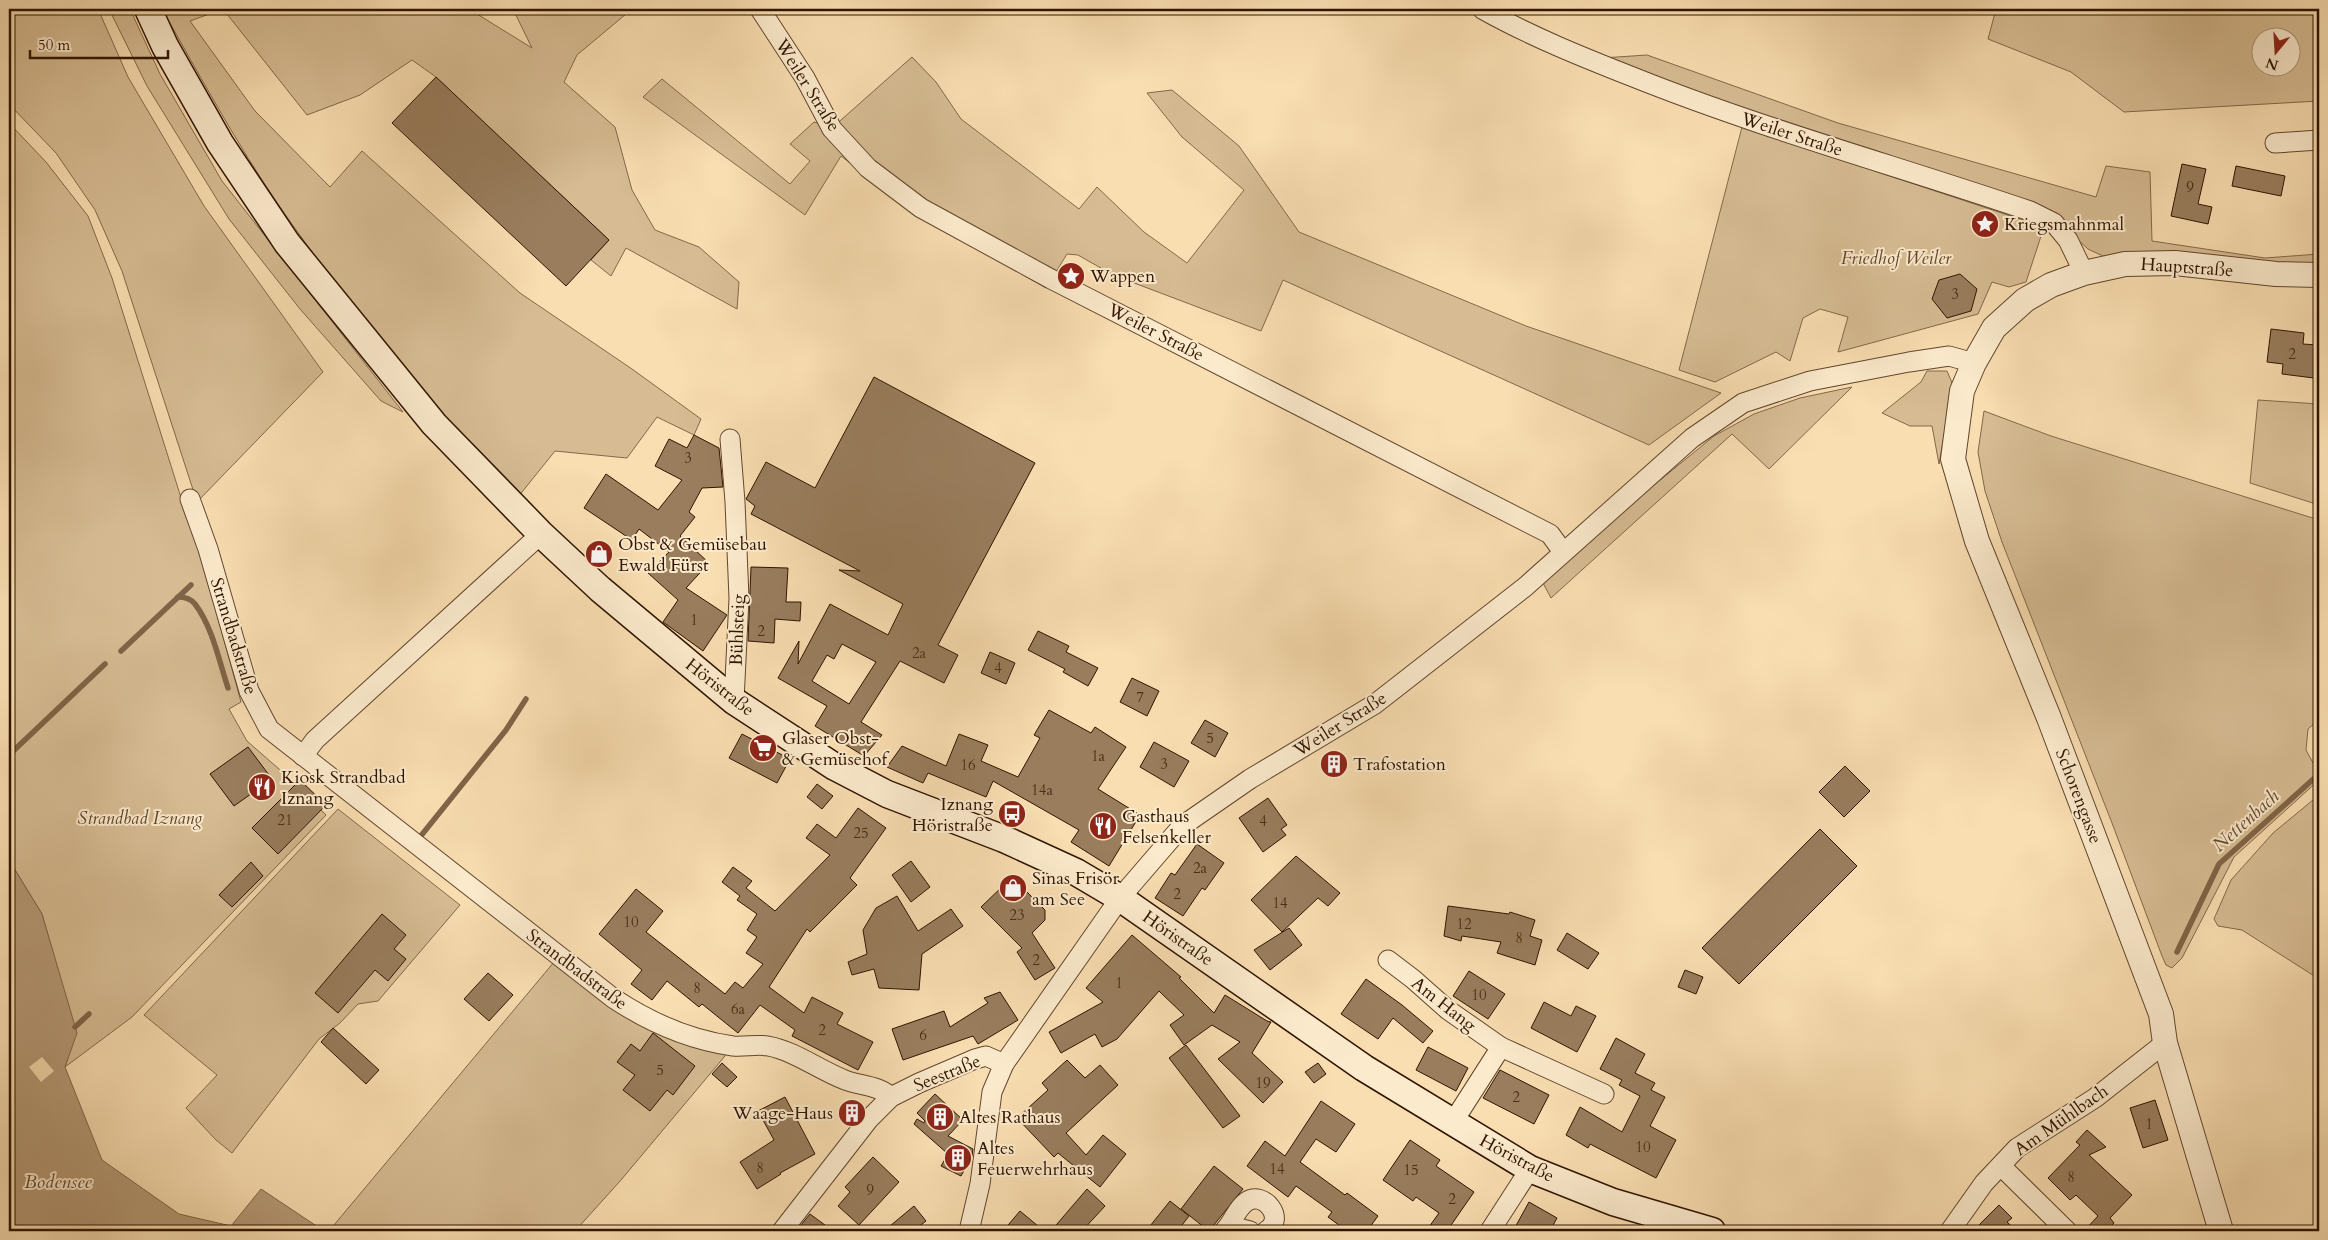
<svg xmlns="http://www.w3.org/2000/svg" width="2328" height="1240" font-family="Cardo,serif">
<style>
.green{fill:#d7bc93;stroke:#84684a;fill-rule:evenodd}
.water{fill:#b59975;stroke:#806447}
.pier{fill:#f9deb1}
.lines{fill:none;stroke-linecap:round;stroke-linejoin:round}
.stream{stroke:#806447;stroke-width:5.5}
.building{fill:#997d5d;stroke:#301401;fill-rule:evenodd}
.minor-casing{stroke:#62462d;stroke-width:21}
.tertiary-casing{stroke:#62462d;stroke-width:26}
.secondary-casing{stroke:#301401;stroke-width:29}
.minor{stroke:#fbeacc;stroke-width:19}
.tertiary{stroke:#fbeacc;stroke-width:24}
.secondary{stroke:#fbeacc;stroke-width:26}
.labels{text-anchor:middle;stroke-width:4;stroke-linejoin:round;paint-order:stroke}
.number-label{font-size:15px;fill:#4a2e18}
.street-label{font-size:18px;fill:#301401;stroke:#fbeacc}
.poi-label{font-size:18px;fill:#301401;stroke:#fbeacc;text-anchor:start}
.park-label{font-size:18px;font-style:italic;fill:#62462d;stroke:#fbeacc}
.water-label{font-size:19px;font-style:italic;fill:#65492f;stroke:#fbeacc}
</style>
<rect width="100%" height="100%" fill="#f9deb1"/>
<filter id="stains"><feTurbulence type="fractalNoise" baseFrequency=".004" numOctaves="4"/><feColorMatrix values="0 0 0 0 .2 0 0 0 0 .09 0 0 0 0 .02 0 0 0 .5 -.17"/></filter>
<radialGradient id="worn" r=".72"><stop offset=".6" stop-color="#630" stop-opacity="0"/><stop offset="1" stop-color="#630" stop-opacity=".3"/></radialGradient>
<g class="green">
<polygon points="9,9 98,9 128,77 204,206 323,372 197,502 122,271 95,210 56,153 9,104"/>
<polygon points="109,9 130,9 160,74 222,181 403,412 381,401 300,309 229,219 147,86"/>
<path d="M 162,9 L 469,9 L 532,48 L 513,9 L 632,9 L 577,55 L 564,82 L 615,127 L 632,190 L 655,230 L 699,247 L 739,282 L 737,309 L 626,248 L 611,276 L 591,260 L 609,240 L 436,77 L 412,60 L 360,95 L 307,115 L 223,9 L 190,21 L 255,111 L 330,187 L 362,151 L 520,293 L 632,369 L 701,419 L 694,435 L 657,417 L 627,458 L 555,451 L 518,497 C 433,406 351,310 280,207 C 236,143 200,76 162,9 Z"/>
<path d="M 1996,9 L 2319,9 L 2319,101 L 2124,112 L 2071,72 L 1988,39 ZM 2260,38 L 2290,38 L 2290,68 L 2260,68 Z"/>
<polygon points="1647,55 1838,123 2096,197 2106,166 2150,172 2152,241 2265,258 2319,254 2319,264 2105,257 2088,249 2044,209 1587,59"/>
<polygon points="912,57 936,82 961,119 1079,209 1097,187 1144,232 1187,263 1244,190 1182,137 1147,93 1172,90 1239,146 1299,232 1526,326 1721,393 1649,445 1283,280 1261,331 1113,275 1078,255 1067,254 1046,288 913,212 841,156 805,215 643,97 662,79 790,184 810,161 790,144 814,122 832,128"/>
<polygon points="9,123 46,162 88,216 112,278 183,504 186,501 241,702 229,709 247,741 287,776 326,815 132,1017 65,1067 76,1033 42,914 9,860"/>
<polygon points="1742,127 2044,227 2026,282 2009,287 1992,282 1978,314 1838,352 1848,317 1820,309 1803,318 1790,361 1776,352 1715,382 1679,370"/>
<polygon points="1927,371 1947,371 1953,385 1939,464 1932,426 1910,426 1882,413 1921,382"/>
<polygon points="1852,387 1769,469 1732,434 1551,598 1543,583 1637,499 1714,436 1754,414 1800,398"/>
<polygon points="2258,400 2319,404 2319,505 2250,483"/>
<polygon points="1984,411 2051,436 2319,520 2319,727 2315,723 2308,729 2306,750 2319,774 2319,780 2234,857 2182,958 2172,968 2166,965 2162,956 2112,823 2002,542 1985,491 1978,452"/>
<polygon points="2319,795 2319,979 2242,930 2218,926 2214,919 2231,880 2273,833"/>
<polygon points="338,809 460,905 378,1001 358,1004 340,1023 319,1039 232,1153 216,1140 186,1108 217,1075 144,1015"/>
<polygon points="554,962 730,1050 621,1180 575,1231 329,1231"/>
</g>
<polygon class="water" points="9,860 42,914 77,1033 65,1067 102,1160 179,1214 231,1226 261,1189 324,1231 9,1231"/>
<polygon class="pier" points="42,1057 54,1071 41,1082 29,1067"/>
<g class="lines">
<g class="stream">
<path d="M 178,597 C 184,597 191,599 195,604 C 213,628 219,661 228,688"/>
<polyline points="121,651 191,585"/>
<polyline points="9,755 105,664"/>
<polyline points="420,837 506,730 526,699"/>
<polyline points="2177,952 2219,864 2319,774"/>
<polyline points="75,1027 89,1014"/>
</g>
</g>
<g class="building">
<polygon points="436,77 609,240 566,286 392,123"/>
<polygon points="2182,164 2206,169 2198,204 2212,207 2208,224 2171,216"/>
<polygon points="2236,166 2285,176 2281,196 2232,186"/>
<polygon points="1960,274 1977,289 1971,311 1947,318 1932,299 1939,280"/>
<polygon points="2271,329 2304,333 2303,344 2317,345 2314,378 2282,374 2283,364 2267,362"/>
<path d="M 874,377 L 1035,463 L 938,645 L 958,655 L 944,683 L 900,661 L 861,722 L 882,735 L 864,756 L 815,726 L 827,706 L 778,678 L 799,641 L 798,664 L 830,604 L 888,635 L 903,604 L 839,570 L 860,571 L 751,514 L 755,506 L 746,499 L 766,462 L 815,488 ZM 842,644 L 876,662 L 849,704 L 812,681 L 827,655 L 834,659 Z"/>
<polygon points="694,435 719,448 723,487 702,488 689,512 695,517 680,536 709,563 686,588 727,615 703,651 663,622 678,600 648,573 669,552 639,529 632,540 584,508 606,474 658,510 682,480 655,466 669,439 687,448"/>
<polygon points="751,567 788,568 786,602 801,602 800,621 775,619 774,643 748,641"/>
<polygon points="1038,631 1069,646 1066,652 1098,668 1088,686 1063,672 1065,669 1028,650"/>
<polygon points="990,652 1015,663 1006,684 981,673"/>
<polygon points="1132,678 1159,691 1147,716 1120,702"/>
<polygon points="1049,710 1091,733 1095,727 1126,747 1098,789 1140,815 1109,866 1071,842 1079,830 993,781 986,797 928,773 923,783 887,767 902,746 946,766 959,734 988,745 981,761 1018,777 1040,738 1034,735"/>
<polygon points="1205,720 1228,733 1215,757 1191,743"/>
<polygon points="742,734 790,759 777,783 729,758"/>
<polygon points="1154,742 1189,761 1174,787 1140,767"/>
<polygon points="248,747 272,779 234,806 210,774"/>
<polygon points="1845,766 1870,791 1844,817 1819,792"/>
<polygon points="300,780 326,805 278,854 252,828"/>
<polygon points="817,784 833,796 822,809 807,797"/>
<polygon points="1268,798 1287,825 1281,829 1286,835 1263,852 1239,818"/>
<polygon points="858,808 886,828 850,878 857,885 810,932 807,929 769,987 804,1013 812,997 843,1013 837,1024 873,1042 858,1070 792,1036 795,1030 760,1005 738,1033 702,1004 699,1007 667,981 652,1000 631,984 642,970 599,934 636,889 663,911 646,932 725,994 735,982 743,988 763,964 746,953 757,937 747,930 757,914 737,900 740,896 722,882 733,867 752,881 746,888 775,911 830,855 806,838 817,824 836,838"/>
<polygon points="1820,829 1857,866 1739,984 1702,948"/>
<polygon points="1197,844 1224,863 1205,890 1202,888 1183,916 1155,898 1171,873 1175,875"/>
<polygon points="1296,856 1340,893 1328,906 1318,898 1282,932 1251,900"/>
<polygon points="911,861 930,887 911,902 892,875"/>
<polygon points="251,862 263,876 232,907 219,895"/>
<polygon points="1018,883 1045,910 1045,920 1032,933 1055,968 1035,980 1017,952 1022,948 981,907 1005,884"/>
<polygon points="897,896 918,931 951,909 963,926 922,954 919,990 879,988 874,969 852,975 848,962 867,954 863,930 876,908"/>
<polygon points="1448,906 1509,914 1510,912 1535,920 1530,936 1542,940 1535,965 1497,953 1501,942 1462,936 1461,941 1444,936"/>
<polygon points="382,914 406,935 394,949 406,959 388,981 375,970 338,1013 315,993"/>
<polygon points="1289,928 1302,945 1270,970 1254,950"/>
<polygon points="1567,933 1599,953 1588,969 1557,950"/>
<polygon points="1132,935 1181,977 1179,978 1214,1013 1225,995 1267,1021 1271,1022 1252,1053 1283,1082 1263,1103 1218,1059 1240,1042 1212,1025 1184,1045 1170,1025 1184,1015 1159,991 1117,1039 1102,1047 1095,1034 1061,1053 1049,1032 1103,1002 1086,988"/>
<polygon points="1685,970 1703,977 1696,994 1678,987"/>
<polygon points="1469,971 1505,994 1488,1019 1453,996"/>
<polygon points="488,973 513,995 489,1021 464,999"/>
<polygon points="1366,979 1402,1005 1433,1031 1423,1043 1393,1018 1378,1039 1341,1014"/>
<polygon points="1000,992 1018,1020 978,1044 973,1036 903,1060 892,1029 944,1011 950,1027 988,1003 984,998"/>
<polygon points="1544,1002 1571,1016 1576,1006 1596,1016 1577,1052 1531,1028"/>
<polygon points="333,1028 379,1070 366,1084 321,1042"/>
<polygon points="653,1033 695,1066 673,1095 667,1090 650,1111 623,1090 635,1075 617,1062 631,1044 640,1051"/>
<polygon points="1616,1038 1645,1054 1635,1073 1655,1083 1651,1090 1665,1097 1650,1126 1676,1140 1656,1178 1590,1144 1588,1148 1566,1135 1580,1107 1622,1132 1640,1096 1619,1085 1622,1080 1600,1069"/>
<polygon points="1186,1045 1240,1116 1223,1128 1169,1058"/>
<polygon points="1428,1047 1468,1068 1456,1091 1416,1070"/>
<polygon points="1067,1060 1085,1078 1100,1065 1118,1085 1066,1133 1086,1155 1103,1135 1126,1154 1100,1187 1058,1153 1054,1157 1017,1118 1048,1090 1042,1083"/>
<polygon points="722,1063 737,1077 727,1087 712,1074"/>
<polygon points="1318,1063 1326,1074 1314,1083 1305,1072"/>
<polygon points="1500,1070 1549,1095 1534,1124 1483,1098"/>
<polygon points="935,1094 963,1120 948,1136 973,1149 972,1156 961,1176 941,1166 948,1154 914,1124 917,1119 924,1123 925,1121 917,1113"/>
<polygon points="785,1097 815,1154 780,1173 781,1174 757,1189 740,1162 774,1140 758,1111"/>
<polygon points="2155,1100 2168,1140 2143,1148 2130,1108"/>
<polygon points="1321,1101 1355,1124 1336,1152 1316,1139 1300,1162 1345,1195 1347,1193 1378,1216 1367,1231 1347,1231 1328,1217 1332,1212 1296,1186 1288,1197 1247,1166 1265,1141 1285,1156"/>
<polygon points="2087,1130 2106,1147 2089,1155 2132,1195 2110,1218 2114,1223 2106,1231 2084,1231 2098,1216 2076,1195 2070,1200 2048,1178 2080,1145 2076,1142"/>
<polygon points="1410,1140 1440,1160 1436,1166 1474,1192 1447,1231 1426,1231 1439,1213 1416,1197 1413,1201 1383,1180"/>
<polygon points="873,1157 899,1182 859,1225 838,1206 850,1192 845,1187"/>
<polygon points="1214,1166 1243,1189 1209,1231 1181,1209"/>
<polygon points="1087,1189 1105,1206 1082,1231 1051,1231"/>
<polygon points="1170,1201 1189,1216 1179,1229 1174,1225 1169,1231 1146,1231"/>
<polygon points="1529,1202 1557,1218 1550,1231 1513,1231"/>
<polygon points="1999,1205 2012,1218 2007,1222 2017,1231 1973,1231"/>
<polygon points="914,1206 926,1221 913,1231 884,1231"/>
<polygon points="1020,1211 1044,1231 1003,1231"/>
<polygon points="810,1214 833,1231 796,1231"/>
</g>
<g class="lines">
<defs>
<g id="minor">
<polyline points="760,9 805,78 832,129 868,168 921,208 1051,279 1550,534 1563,552"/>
<path d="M 1482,9 C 1530,36 1582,57 1633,77 C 1763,129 1898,166 2030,211 L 2054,223 L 2068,240 L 2084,273"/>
<polyline points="2275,143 2319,140"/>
<polyline points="730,439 735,502 739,598 734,701"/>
<path d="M 190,499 L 208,549 L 249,691 L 269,729 L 613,998 C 649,1022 690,1040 733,1046 C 745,1047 757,1044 768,1046 C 795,1051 819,1070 845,1080 C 861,1086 878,1085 891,1097"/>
<polyline points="303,756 315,740 541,534"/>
<polyline points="1388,960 1413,979 1448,1010 1501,1047 1453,1122"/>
<polyline points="1501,1047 1604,1094"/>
<polyline points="2001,1166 2067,1231"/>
<polyline points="1230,1226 1250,1231"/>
<polyline points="782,1231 869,1119 891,1097 919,1083 975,1059 986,1056 1004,1064"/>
<polyline points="969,1231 980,1184 992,1092 1004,1064 1120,898 1182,826 1250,779 1375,704 1525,587 1692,438 1743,403 1810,381 1909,362 1949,356 1974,363"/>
<path d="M 1224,1231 C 1233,1223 1236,1209 1246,1202 C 1264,1189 1287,1220 1266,1231"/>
<polyline points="1490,1231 1530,1169"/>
<polyline points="1950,1231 1984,1183 2017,1148 2095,1098 2165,1043"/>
</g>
<polyline id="tertiary" points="2221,1231 2165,1043 2161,1014 2049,718 1977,541 1953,459 1962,391 1974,363 1994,328 2025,300 2051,285 2084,273 2125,264 2175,263 2276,274 2319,275"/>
<polyline id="secondary" points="148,9 165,46 220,143 287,243 434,424 541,534 600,589 734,701 835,767 887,794 1004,839 1076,872 1120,898 1364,1068 1530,1169 1613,1202 1712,1231"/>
</defs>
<use href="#minor" class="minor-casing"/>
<use href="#tertiary" class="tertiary-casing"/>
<use href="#secondary" class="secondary-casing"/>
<use href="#minor" class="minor"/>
<use href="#tertiary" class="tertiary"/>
<use href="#secondary" class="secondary"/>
</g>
<defs>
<symbol id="sight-disc" viewBox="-11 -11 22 22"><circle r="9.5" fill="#8f2418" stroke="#fbeacc"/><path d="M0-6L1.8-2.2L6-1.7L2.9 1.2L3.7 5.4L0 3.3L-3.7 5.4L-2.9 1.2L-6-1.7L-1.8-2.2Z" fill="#fff"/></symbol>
<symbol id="shop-disc" viewBox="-11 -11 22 22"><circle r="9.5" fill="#8f2418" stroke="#fbeacc"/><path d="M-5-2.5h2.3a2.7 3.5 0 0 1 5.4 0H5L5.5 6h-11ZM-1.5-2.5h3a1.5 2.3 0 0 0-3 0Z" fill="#fff"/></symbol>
<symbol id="supermarket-disc" viewBox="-11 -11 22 22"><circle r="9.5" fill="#8f2418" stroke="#fbeacc"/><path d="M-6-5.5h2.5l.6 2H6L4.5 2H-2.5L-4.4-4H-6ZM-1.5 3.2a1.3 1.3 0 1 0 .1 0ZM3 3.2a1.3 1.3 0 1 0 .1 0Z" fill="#fff"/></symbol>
<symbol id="building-disc" viewBox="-11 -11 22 22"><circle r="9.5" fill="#8f2418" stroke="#fbeacc"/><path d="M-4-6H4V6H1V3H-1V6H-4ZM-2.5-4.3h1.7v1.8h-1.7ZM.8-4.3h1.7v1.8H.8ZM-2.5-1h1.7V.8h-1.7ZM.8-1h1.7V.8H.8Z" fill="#fff"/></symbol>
<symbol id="restaurant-disc" viewBox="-11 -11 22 22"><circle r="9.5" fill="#8f2418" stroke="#fbeacc"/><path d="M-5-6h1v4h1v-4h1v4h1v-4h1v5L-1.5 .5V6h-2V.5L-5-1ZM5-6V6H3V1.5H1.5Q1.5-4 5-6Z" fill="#fff"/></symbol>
<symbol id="bus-disc" viewBox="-11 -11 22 22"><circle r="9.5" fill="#8f2418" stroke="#fbeacc"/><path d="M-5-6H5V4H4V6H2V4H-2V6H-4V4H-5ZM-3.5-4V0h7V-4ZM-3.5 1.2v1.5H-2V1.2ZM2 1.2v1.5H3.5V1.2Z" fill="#fff"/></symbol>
</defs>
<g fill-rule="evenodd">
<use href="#sight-disc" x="1969" y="208" width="32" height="32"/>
<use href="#sight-disc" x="1055" y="260" width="32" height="32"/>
<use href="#shop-disc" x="583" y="538" width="32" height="32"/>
<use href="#supermarket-disc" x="747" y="732" width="32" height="32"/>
<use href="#building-disc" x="1318" y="748" width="32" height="32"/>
<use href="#restaurant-disc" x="246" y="771" width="32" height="32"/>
<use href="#bus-disc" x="996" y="798" width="32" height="32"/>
<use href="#restaurant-disc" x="1087" y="810" width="32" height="32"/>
<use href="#shop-disc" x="997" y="872" width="32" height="32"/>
<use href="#building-disc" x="836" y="1097" width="32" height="32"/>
<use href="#building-disc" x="924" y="1101" width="32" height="32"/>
<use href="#building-disc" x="942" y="1142" width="32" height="32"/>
</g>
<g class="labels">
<g class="number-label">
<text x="2190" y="192">9</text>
<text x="1955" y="299">3</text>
<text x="2292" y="359">2</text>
<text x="688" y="463">3</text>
<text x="694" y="625">1</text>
<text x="761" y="636">2</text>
<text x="919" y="658">2a</text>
<text x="998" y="673">4</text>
<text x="1140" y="702">7</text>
<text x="1210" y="743">5</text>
<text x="1098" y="761">1a</text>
<text x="1164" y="769">3</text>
<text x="968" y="770">16</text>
<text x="1042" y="795">14a</text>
<text x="285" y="825">21</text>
<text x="1263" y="826">4</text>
<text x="861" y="838">25</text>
<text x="1200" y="873">2a</text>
<text x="1177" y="899">2</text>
<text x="1280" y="908">14</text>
<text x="1017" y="920">23</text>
<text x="631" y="927">10</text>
<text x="1464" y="929">12</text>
<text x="1519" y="943">8</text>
<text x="1036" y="965">2</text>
<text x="1119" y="988">1</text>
<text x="697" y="993">8</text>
<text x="1479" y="1000">10</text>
<text x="738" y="1014">6a</text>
<text x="822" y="1035">2</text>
<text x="923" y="1040">6</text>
<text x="660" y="1075">5</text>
<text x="1263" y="1088">19</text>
<text x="1516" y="1102">2</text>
<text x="2149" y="1129">1</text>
<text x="1643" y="1152">10</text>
<text x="760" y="1173">8</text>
<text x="1277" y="1174">14</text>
<text x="1411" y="1175">15</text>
<text x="2071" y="1182">8</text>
<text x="870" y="1195">9</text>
<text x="1452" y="1204">2</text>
</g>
<g class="street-label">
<text transform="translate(808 85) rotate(58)" y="6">Weiler Straße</text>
<text transform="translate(1792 134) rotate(18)" y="6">Weiler Straße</text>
<text transform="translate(2187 267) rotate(4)" y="6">Hauptstraße</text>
<text transform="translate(1156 332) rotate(27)" y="6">Weiler Straße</text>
<text transform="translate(737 630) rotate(-88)" y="6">Bühlsteig</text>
<text transform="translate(234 636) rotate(73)" y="6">Strandbadstraße</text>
<text transform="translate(720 687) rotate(38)" y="6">Höristraße</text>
<text transform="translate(1340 724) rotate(-32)" y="6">Weiler Straße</text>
<text transform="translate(2079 796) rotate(69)" y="6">Schorengasse</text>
<text transform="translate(1178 938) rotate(35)" y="6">Höristraße</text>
<text transform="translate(577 969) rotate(37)" y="6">Strandbadstraße</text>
<text transform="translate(1444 1004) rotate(38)" y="6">Am Hang</text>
<text transform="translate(947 1073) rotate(-22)" y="6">Seestraße</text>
<text transform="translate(2061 1120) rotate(-35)" y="6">Am Mühlbach</text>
<text transform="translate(1517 1158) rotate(28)" y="6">Höristraße</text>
</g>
<g class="poi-label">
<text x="2004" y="230">Kriegsmahnmal</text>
<text x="1090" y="282">Wappen</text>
<text x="618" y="550">Obst &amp; Gemüsebau<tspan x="618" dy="21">Ewald Fürst</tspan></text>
<text x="782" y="744">Glaser Obst-<tspan x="782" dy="21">&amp; Gemüsehof</tspan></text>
<text x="1353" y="770">Trafostation</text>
<text x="281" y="783">Kiosk Strandbad<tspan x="281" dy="21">Iznang</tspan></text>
<text x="993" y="810" text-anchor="end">Iznang<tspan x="993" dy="21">Höristraße</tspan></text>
<text x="1122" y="822">Gasthaus<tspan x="1122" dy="21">Felsenkeller</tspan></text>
<text x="1032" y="884">Sinas Frisör<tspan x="1032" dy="21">am See</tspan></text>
<text x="833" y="1119" text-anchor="end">Waage-Haus</text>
<text x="959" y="1123">Altes Rathaus</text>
<text x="977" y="1154">Altes<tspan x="977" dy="21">Feuerwehrhaus</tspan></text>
</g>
<g class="park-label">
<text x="1896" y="264">Friedhof Weiler</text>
<text x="140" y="824">Strandbad Iznang</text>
</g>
<g class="water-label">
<text transform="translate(2245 820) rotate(-42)" y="7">Nettenbach</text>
<text x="58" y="1188">Bodensee</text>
</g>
</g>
<rect width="2328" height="1240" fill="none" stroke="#f9deb1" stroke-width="30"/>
<rect x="10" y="10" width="2308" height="1220" fill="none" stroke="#301401" stroke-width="2.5"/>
<rect x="15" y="15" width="2298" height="1210" fill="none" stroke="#301401"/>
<g transform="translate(2276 52) rotate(198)"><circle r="24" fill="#fbeacc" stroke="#aa947b"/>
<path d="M0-4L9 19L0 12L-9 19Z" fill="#8f2418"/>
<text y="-8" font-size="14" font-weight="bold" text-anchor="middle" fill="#301401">N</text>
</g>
<path d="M30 50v8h138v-8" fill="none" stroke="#301401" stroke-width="2.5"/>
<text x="38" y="50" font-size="15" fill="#301401" stroke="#fbeacc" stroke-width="4" paint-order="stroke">50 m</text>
<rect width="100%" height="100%" filter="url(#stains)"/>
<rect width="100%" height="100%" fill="url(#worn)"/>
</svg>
